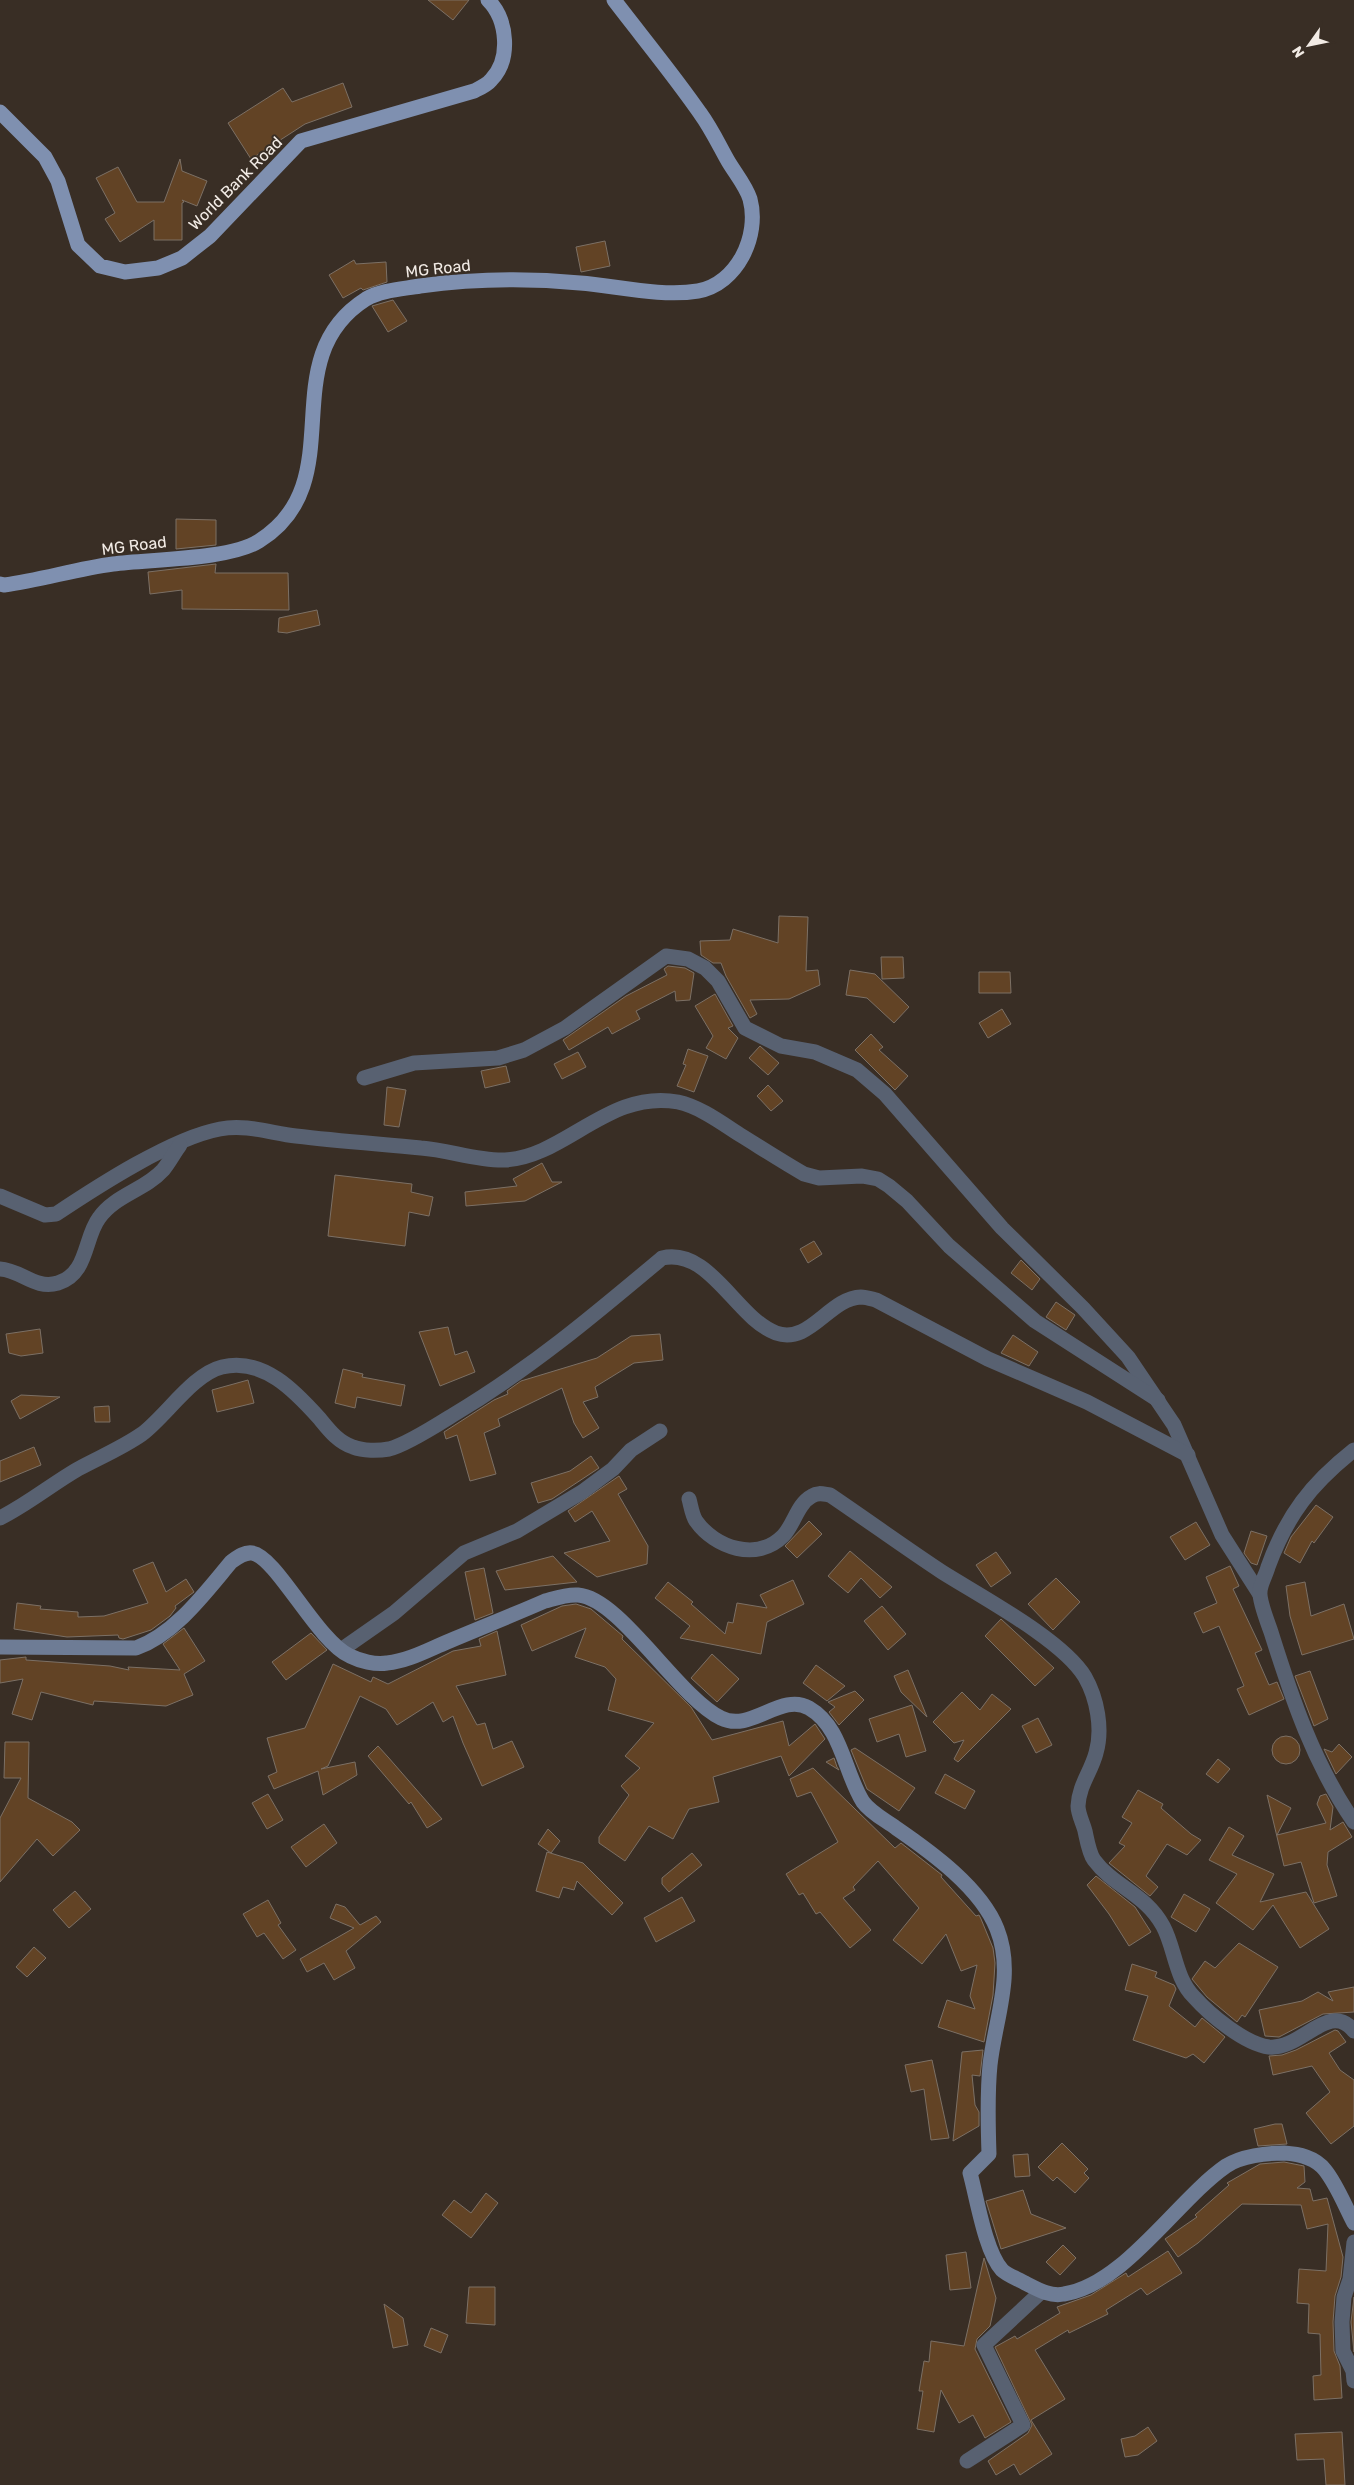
<svg xmlns="http://www.w3.org/2000/svg" width="1354" height="2485" font-family="Rubik,sans-serif">
<style>
.building{fill:#624325;stroke:#7c7065}
.lines{fill:none;stroke-linecap:round;stroke-linejoin:round}
.street{stroke:#586171;stroke-width:15}
.secondary{stroke:#6e7c95;stroke-width:15}
.primary{stroke:#7f90b0;stroke-width:15}
.labels{text-anchor:middle;stroke-width:4;stroke-linejoin:round;paint-order:stroke}
.street-label{font-size:16px;fill:#f2ebe5;stroke:#392e25}
</style>
<rect width="100%" height="100%" fill="#392e25"/>
<g class="building">
<polygon points="428,0 469,0 453,20"/>
<polygon points="343,83 352,107 305,124 251,159 228,123 283,88 292,102"/>
<polygon points="180,159 182,171 207,181 197,206 182,200 184,202 182,203 182,240 154,240 154,220 120,242 105,219 115,213 96,178 118,167 137,202 164,202"/>
<polygon points="605,241 610,266 581,272 576,247"/>
<polygon points="354,260 356,264 386,262 387,282 363,290 361,288 343,298 329,275"/>
<polygon points="393,300 407,321 388,332 372,306"/>
<polygon points="176,519 216,520 216,545 176,549"/>
<polygon points="216,564 215,573 288,573 289,610 182,609 182,590 150,594 148,572"/>
<polygon points="317,610 320,625 287,633 278,632 279,618"/>
<polygon points="779,916 808,917 806,971 818,970 820,985 789,999 750,1000 757,1014 750,1018 726,976 721,963 713,963 701,955 700,941 730,940 733,929 778,943"/>
<polygon points="881,957 903,957 904,978 882,979"/>
<polygon points="668,966 685,968 694,973 690,1000 676,1001 675,991 636,1011 640,1019 612,1034 608,1027 569,1050 563,1040 626,996 667,975 664,969"/>
<polygon points="850,970 875,974 909,1007 894,1023 867,998 846,995"/>
<polygon points="979,972 1010,972 1011,993 979,993"/>
<polygon points="715,994 733,1026 728,1028 738,1038 726,1059 706,1048 713,1036 695,1006"/>
<polygon points="1002,1009 1011,1024 988,1038 979,1023"/>
<polygon points="871,1034 883,1047 879,1050 908,1076 895,1090 855,1050"/>
<polygon points="760,1046 779,1063 768,1075 749,1058"/>
<polygon points="688,1049 708,1056 694,1092 677,1086 686,1065 683,1064"/>
<polygon points="578,1052 586,1067 562,1079 554,1064"/>
<polygon points="506,1066 510,1082 485,1088 481,1071"/>
<polygon points="768,1085 783,1101 771,1111 757,1096"/>
<polygon points="387,1087 406,1090 399,1127 384,1125"/>
<polygon points="542,1163 552,1182 562,1182 525,1201 466,1206 465,1192 517,1186 513,1179"/>
<polygon points="335,1175 412,1184 411,1192 433,1197 429,1216 409,1212 405,1246 328,1236"/>
<polygon points="814,1241 822,1254 808,1263 800,1249"/>
<polygon points="1021,1260 1040,1279 1032,1290 1011,1273"/>
<polygon points="1056,1302 1075,1315 1066,1330 1046,1317"/>
<polygon points="448,1327 455,1355 467,1351 475,1372 440,1386 419,1332"/>
<polygon points="40,1329 43,1353 21,1356 9,1353 6,1334"/>
<polygon points="660,1334 663,1360 634,1363 595,1387 598,1397 583,1402 599,1428 583,1438 574,1423 562,1388 498,1419 500,1426 484,1433 496,1474 470,1481 457,1435 446,1439 444,1432 494,1400 508,1394 507,1391 521,1381 597,1358 631,1336"/>
<polygon points="1013,1335 1038,1352 1029,1366 1001,1353"/>
<polygon points="343,1369 363,1374 362,1377 405,1385 401,1406 357,1397 355,1408 335,1403"/>
<polygon points="248,1380 254,1403 217,1412 212,1390"/>
<polygon points="21,1395 60,1397 20,1419 11,1401"/>
<polygon points="109,1406 110,1422 95,1422 94,1407"/>
<polygon points="34,1447 41,1465 0,1482 0,1461"/>
<polygon points="591,1456 599,1468 552,1499 538,1503 531,1483 570,1471"/>
<polygon points="619,1476 627,1489 618,1494 648,1546 647,1564 597,1577 564,1553 610,1541 592,1511 575,1522 568,1511"/>
<polygon points="1316,1505 1333,1517 1314,1543 1312,1541 1300,1563 1284,1553 1291,1537"/>
<polygon points="809,1521 822,1534 797,1558 785,1546"/>
<polygon points="1196,1522 1210,1545 1185,1560 1170,1537"/>
<polygon points="1251,1531 1267,1536 1257,1565 1251,1563 1244,1553"/>
<polygon points="850,1551 892,1587 880,1598 861,1578 848,1593 828,1576"/>
<polygon points="996,1552 1011,1573 991,1587 976,1565"/>
<polygon points="553,1556 577,1582 505,1590 496,1571"/>
<polygon points="153,1562 166,1592 186,1579 194,1592 175,1606 176,1608 170,1616 151,1630 123,1639 119,1638 118,1635 67,1637 14,1629 17,1603 41,1606 40,1609 78,1612 78,1617 104,1616 148,1603 133,1570"/>
<polygon points="1230,1566 1239,1586 1233,1589 1262,1650 1255,1653 1269,1685 1277,1682 1284,1699 1249,1715 1237,1689 1244,1686 1219,1626 1203,1633 1194,1613 1217,1603 1206,1577"/>
<polygon points="484,1568 493,1613 475,1620 465,1572"/>
<polygon points="1056,1578 1080,1602 1053,1630 1028,1604"/>
<polygon points="793,1580 804,1604 767,1622 761,1654 680,1638 690,1626 655,1598 668,1582 693,1602 691,1604 725,1634 728,1622 733,1623 737,1603 767,1608 760,1595"/>
<polygon points="1305,1582 1311,1616 1344,1604 1354,1639 1302,1655 1290,1616 1286,1586"/>
<polygon points="576,1604 591,1609 623,1636 622,1639 691,1707 712,1740 783,1721 789,1746 815,1724 825,1739 789,1776 781,1756 713,1777 719,1802 689,1809 673,1839 649,1826 625,1861 599,1843 599,1837 629,1795 621,1786 640,1768 625,1756 654,1723 608,1710 616,1679 605,1667 575,1657 586,1628 532,1651 521,1625 562,1606"/>
<polygon points="882,1606 906,1634 888,1650 864,1621"/>
<polygon points="1001,1619 1054,1668 1035,1686 985,1636"/>
<polygon points="184,1628 205,1661 184,1674 193,1695 166,1706 94,1701 93,1705 41,1692 32,1720 12,1714 23,1679 0,1683 0,1660 26,1657 26,1660 110,1666 129,1670 128,1667 180,1670 163,1644"/>
<polygon points="497,1631 506,1675 456,1686 477,1725 485,1723 493,1749 512,1741 524,1767 482,1786 463,1743 453,1716 443,1722 433,1702 397,1725 386,1709 360,1696 328,1766 321,1769 355,1762 357,1775 323,1795 318,1771 274,1789 268,1776 277,1772 267,1738 305,1728 333,1664 371,1682 373,1677 388,1684 453,1651 481,1646 479,1639"/>
<polygon points="311,1633 327,1650 286,1680 272,1662"/>
<polygon points="712,1654 739,1679 717,1702 691,1678"/>
<polygon points="816,1665 845,1686 827,1701 803,1683"/>
<polygon points="908,1670 927,1717 901,1692 894,1676"/>
<polygon points="1310,1671 1328,1719 1314,1726 1295,1676"/>
<polygon points="855,1691 864,1700 839,1725 829,1712 835,1707 828,1702"/>
<polygon points="962,1692 980,1710 992,1694 1011,1709 958,1762 954,1759 964,1740 954,1743 933,1722"/>
<polygon points="912,1705 926,1751 906,1757 899,1734 877,1742 869,1719"/>
<polygon points="1038,1718 1052,1745 1036,1753 1022,1726"/>
<circle cx="1286" cy="1750" r="14"/>
<polygon points="5,1742 29,1742 28,1798 72,1822 80,1830 53,1856 37,1839 0,1882 0,1818 21,1778 4,1778"/>
<polygon points="1339,1744 1352,1757 1336,1774 1324,1749 1332,1752"/>
<polygon points="378,1746 388,1757 442,1819 427,1828 411,1802 409,1804 368,1756"/>
<polygon points="855,1748 915,1788 899,1811 867,1789 851,1750"/>
<polygon points="834,1758 837,1767 839,1770 826,1762"/>
<polygon points="1218,1759 1230,1769 1218,1783 1206,1774"/>
<polygon points="813,1768 895,1848 901,1843 942,1875 941,1877 976,1916 979,1915 981,1919 993,1948 995,1963 993,1995 984,2042 938,2027 947,2000 975,2009 970,1996 977,1965 961,1971 946,1934 922,1964 893,1940 919,1908 878,1861 853,1887 855,1890 843,1898 871,1930 850,1948 820,1912 816,1914 803,1893 799,1895 786,1874 838,1842 811,1792 797,1797 790,1779"/>
<polygon points="945,1774 975,1791 965,1809 935,1793"/>
<polygon points="1138,1790 1163,1804 1161,1808 1191,1834 1201,1840 1187,1855 1167,1844 1146,1876 1158,1887 1150,1896 1109,1863 1125,1846 1119,1843 1132,1823 1122,1817"/>
<polygon points="268,1794 283,1820 267,1829 252,1803"/>
<polygon points="1326,1794 1333,1807 1330,1830 1343,1822 1352,1837 1328,1852 1327,1865 1337,1896 1314,1903 1301,1862 1284,1866 1267,1795 1291,1808 1277,1835 1326,1823 1317,1804 1320,1796"/>
<polygon points="324,1824 337,1843 306,1867 291,1847"/>
<polygon points="1229,1827 1244,1836 1232,1855 1274,1874 1260,1902 1306,1892 1329,1929 1300,1948 1273,1905 1253,1930 1216,1903 1237,1874 1209,1860"/>
<polygon points="548,1829 560,1841 551,1853 538,1844"/>
<polygon points="547,1852 583,1863 623,1903 612,1915 577,1881 574,1890 563,1887 559,1898 536,1891"/>
<polygon points="692,1853 702,1865 669,1892 662,1884 662,1878"/>
<polygon points="1096,1876 1135,1907 1151,1932 1129,1946 1109,1914 1087,1885"/>
<polygon points="75,1891 91,1909 69,1928 53,1910"/>
<polygon points="1184,1894 1210,1909 1196,1932 1171,1917"/>
<polygon points="682,1897 695,1921 656,1942 644,1918"/>
<polygon points="268,1900 281,1923 278,1925 296,1950 283,1959 264,1933 257,1937 243,1914"/>
<polygon points="336,1904 345,1907 360,1925 376,1916 381,1922 346,1951 355,1968 334,1980 324,1963 307,1972 300,1959 354,1928 330,1918"/>
<polygon points="1239,1943 1278,1967 1245,2017 1242,2015 1237,2022 1207,1997 1192,1979 1205,1961 1215,1968"/>
<polygon points="34,1947 46,1958 27,1977 16,1967"/>
<polygon points="1132,1964 1157,1972 1155,1977 1174,1985 1176,1989 1169,2006 1195,2027 1202,2018 1225,2037 1204,2063 1193,2054 1186,2058 1133,2040 1148,1996 1125,1990"/>
<polygon points="1354,1987 1354,2012 1323,2014 1279,2037 1265,2036 1259,2010 1302,2001 1318,1992 1333,2001 1328,1992"/>
<polygon points="1335,2030 1338,2031 1346,2042 1329,2053 1340,2070 1354,2080 1354,2126 1331,2144 1306,2113 1330,2092 1312,2066 1273,2075 1269,2056 1282,2055 1296,2050"/>
<polygon points="983,2050 980,2076 972,2075 975,2105 979,2112 979,2126 953,2141 962,2052"/>
<polygon points="932,2060 949,2138 931,2140 924,2089 911,2092 905,2065"/>
<polygon points="1275,2124 1282,2124 1287,2144 1258,2146 1254,2129"/>
<polygon points="1062,2143 1088,2169 1084,2173 1089,2178 1075,2193 1057,2177 1053,2181 1038,2167"/>
<polygon points="1028,2154 1030,2176 1015,2177 1013,2155"/>
<polygon points="1284,2162 1304,2166 1305,2182 1297,2188 1310,2189 1313,2201 1327,2198 1343,2257 1341,2277 1335,2296 1333,2322 1334,2351 1340,2366 1342,2398 1314,2400 1313,2376 1321,2375 1320,2334 1308,2333 1309,2304 1297,2303 1299,2269 1326,2271 1328,2224 1307,2229 1301,2205 1242,2204 1198,2243 1178,2257 1165,2239 1197,2217 1195,2215 1229,2185 1227,2183 1260,2164"/>
<polygon points="1023,2190 1031,2214 1066,2228 1001,2249 986,2201"/>
<polygon points="486,2193 498,2203 471,2238 442,2215 454,2200 471,2213"/>
<polygon points="1063,2245 1076,2258 1060,2275 1046,2262"/>
<polygon points="1168,2251 1182,2273 1147,2295 1141,2288 1106,2310 1108,2314 1069,2333 1068,2330 1035,2350 1065,2399 1031,2420 1052,2454 1020,2475 1014,2464 996,2475 988,2461 1028,2433 1032,2425 995,2347 1015,2336 1017,2339 1060,2313 1057,2307 1091,2295 1126,2273 1128,2277"/>
<polygon points="966,2252 971,2288 950,2290 946,2255"/>
<polygon points="984,2258 996,2298 990,2326 977,2339 975,2349 1011,2422 985,2438 973,2415 959,2423 941,2390 934,2432 917,2429 923,2391 919,2391 924,2361 929,2362 931,2341 964,2346"/>
<polygon points="469,2287 495,2287 495,2325 466,2323"/>
<polygon points="1354,2297 1354,2352 1351,2322"/>
<polygon points="384,2304 403,2318 408,2345 393,2348"/>
<polygon points="431,2328 448,2335 441,2353 424,2346"/>
<polygon points="1148,2427 1157,2441 1138,2455 1125,2457 1121,2439 1135,2436"/>
<polygon points="1342,2432 1345,2485 1326,2485 1324,2459 1297,2460 1295,2434"/>
</g>
<g class="lines">
<g class="street">
<polyline points="364,1078 414,1063 498,1058 524,1050 565,1028 666,956 688,959 705,968 718,981 745,1028 781,1046 815,1052 857,1070 885,1094 1002,1228 1083,1308 1128,1357 1174,1425 1222,1535 1259,1593"/>
<path d="M 0,1196 L 45,1215 L 56,1214 C 98,1186 172,1138 220,1129 C 246,1124 271,1133 296,1136 C 338,1141 380,1144 421,1148 C 449,1150 477,1161 505,1160 C 565,1157 609,1089 678,1102 C 701,1107 723,1124 742,1136 C 763,1149 783,1162 804,1174 L 819,1178 L 862,1176 L 878,1179 L 889,1186 L 907,1201 L 949,1246 L 1035,1321 L 1158,1400"/>
<path d="M 0,1269 C 21,1270 35,1290 58,1283 C 88,1274 84,1238 99,1218 C 115,1195 145,1190 163,1170 C 169,1163 174,1153 180,1145"/>
<path d="M 1354,1450 C 1311,1484 1287,1515 1268,1567 C 1266,1575 1260,1584 1260,1592 C 1259,1601 1268,1623 1271,1632 C 1292,1699 1314,1764 1354,1822"/>
<path d="M 689,1499 C 691,1506 692,1515 696,1521 C 715,1548 757,1562 783,1536 C 794,1525 797,1504 812,1496 C 818,1492 823,1494 830,1495 C 867,1520 904,1547 942,1572 C 980,1596 1063,1640 1085,1677 C 1097,1698 1103,1729 1096,1753 C 1091,1772 1079,1785 1078,1806 C 1078,1814 1083,1823 1085,1831 C 1087,1840 1089,1853 1094,1860 C 1114,1887 1146,1894 1163,1926 C 1175,1948 1175,1978 1194,1997 C 1210,2015 1245,2044 1269,2047 C 1302,2050 1329,2000 1354,2031"/>
<path d="M 0,1518 C 28,1504 52,1484 78,1469 C 100,1457 122,1448 142,1434 C 166,1416 193,1374 222,1367 C 263,1357 295,1391 320,1419 C 329,1430 338,1442 353,1447 C 363,1451 378,1451 389,1449 C 406,1445 437,1425 453,1415 C 530,1369 593,1316 662,1258 C 710,1247 736,1318 776,1333 C 810,1345 829,1298 861,1297 C 866,1297 872,1299 876,1300 L 988,1359 L 1087,1402 L 1188,1455"/>
<polyline points="341,1650 394,1613 464,1553 517,1531 582,1492 613,1469 631,1450 660,1431"/>
<polyline points="1354,2242 1350,2279 1344,2297 1342,2322 1343,2351 1353,2371 1354,2381"/>
<polyline points="967,2461 1023,2425 984,2345 1041,2292"/>
</g>
<path class="secondary" d="M 0,1647 L 136,1648 C 175,1634 205,1593 231,1562 C 238,1557 244,1552 252,1553 C 276,1556 317,1641 350,1656 C 360,1661 375,1665 387,1663 C 408,1661 428,1650 447,1642 C 480,1628 513,1615 545,1601 C 556,1598 567,1594 578,1595 C 620,1598 677,1696 721,1718 C 751,1733 781,1692 809,1708 C 842,1727 844,1772 863,1802 C 871,1813 885,1820 896,1828 C 931,1852 981,1888 997,1929 C 1015,1974 995,2019 990,2065 C 987,2095 988,2125 989,2154 L 970,2173 C 977,2198 985,2251 1002,2270 C 1007,2275 1018,2279 1025,2283 C 1037,2289 1050,2297 1064,2294 C 1124,2285 1177,2200 1226,2166 C 1241,2156 1267,2153 1284,2153 C 1299,2154 1315,2157 1325,2170 C 1337,2185 1345,2206 1354,2223"/>
<g class="primary">
<path d="M 0,112 L 45,157 L 58,181 L 78,245 L 100,266 L 125,272 L 158,268 L 182,258 L 210,236 L 301,141 L 474,91 C 480,88 487,85 491,80 C 511,60 508,20 488,0"/>
<path d="M 0,584 L 4,585 C 41,580 76,569 113,564 C 151,559 229,560 259,541 C 355,481 270,360 366,299 C 381,290 403,289 420,286 C 473,279 527,278 580,283 C 617,286 661,297 698,291 C 737,284 760,236 750,199 C 746,186 735,173 728,161 C 719,145 711,128 700,113 C 673,74 643,38 614,0"/>
</g>
</g>
<g class="labels">
<g class="street-label">
<text transform="translate(235 183) rotate(-45)" y="6">World Bank Road</text>
<text transform="translate(438 268) rotate(-6)" y="6">MG Road</text>
<text transform="translate(134 545) rotate(-7)" y="6">MG Road</text>
</g>
</g>
<g transform="translate(1309 45) rotate(237)" stroke="#392e25" stroke-width="4" paint-order="stroke">
<path d="M0-4L9 19L0 12L-9 19Z" fill="#f2ebe5"/>
<text y="-8" font-size="14" font-weight="bold" text-anchor="middle" fill="#f2ebe5">N</text>
</g>
</svg>
